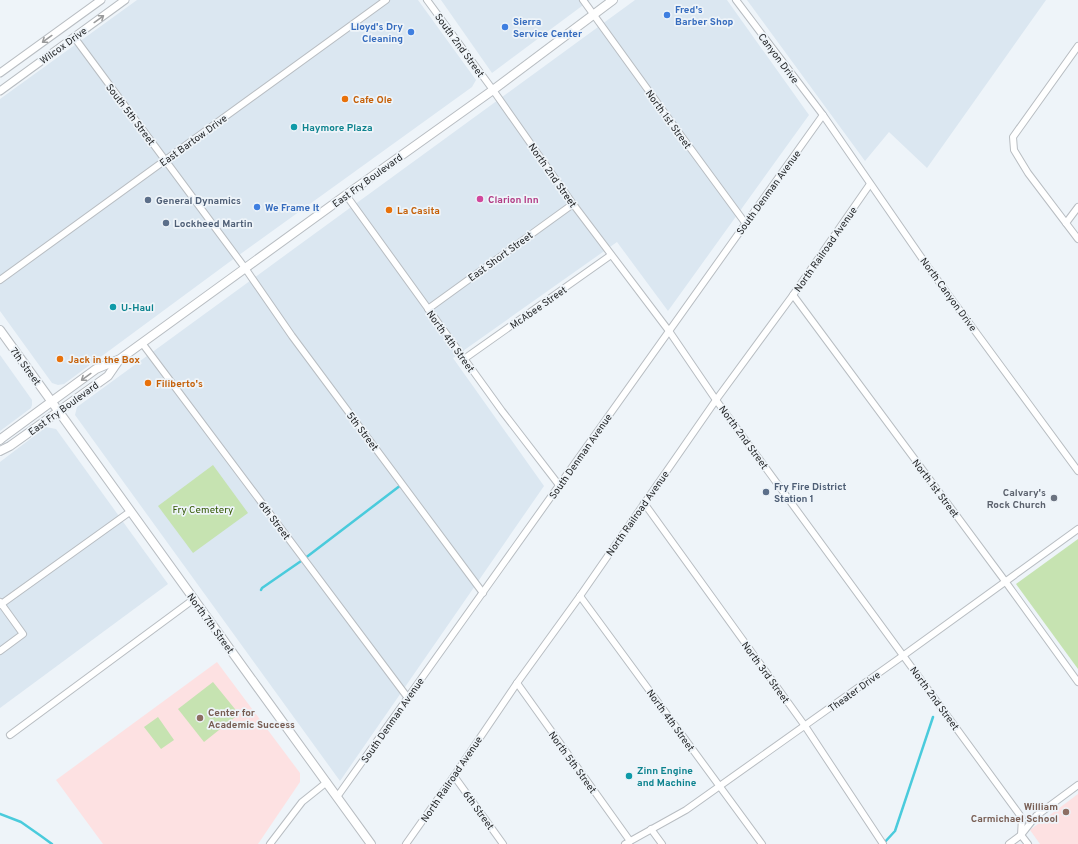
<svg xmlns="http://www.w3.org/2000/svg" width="1078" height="844" font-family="Overpass,sans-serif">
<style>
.built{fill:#dbe7f1}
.education{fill:#fde1e2}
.green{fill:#c6e3b1}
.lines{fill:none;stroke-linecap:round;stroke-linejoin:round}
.stream{stroke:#4acbdc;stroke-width:2.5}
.minor-casing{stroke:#b8bdc2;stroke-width:8}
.tertiary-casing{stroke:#b8bdc2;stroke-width:9}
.secondary-casing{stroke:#b8bdc2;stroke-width:10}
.minor{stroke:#fff;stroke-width:6}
.tertiary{stroke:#fff;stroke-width:7}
.secondary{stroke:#fff;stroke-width:8}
.oneway{stroke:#9a9b9c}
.shop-dot{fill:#3f7fe0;stroke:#eef4f9;stroke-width:1.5}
.food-dot{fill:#e8710a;stroke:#eef4f9;stroke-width:1.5}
.culture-dot{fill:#0f9aa8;stroke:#eef4f9;stroke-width:1.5}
.hotel-dot{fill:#d1479c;stroke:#eef4f9;stroke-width:1.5}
.service-dot{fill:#5c6f8a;stroke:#eef4f9;stroke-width:1.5}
.worship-dot{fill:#6b7280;stroke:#eef4f9;stroke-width:1.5}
.education-dot{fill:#8d6e63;stroke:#eef4f9;stroke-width:1.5}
.labels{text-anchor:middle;stroke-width:3.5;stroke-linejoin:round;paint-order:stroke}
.shop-label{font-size:10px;font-weight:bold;fill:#366cbe;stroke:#eef4f9;text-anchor:start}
.street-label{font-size:10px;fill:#1f2123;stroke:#eef4f9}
.food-label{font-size:10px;font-weight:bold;fill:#c56008;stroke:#eef4f9;text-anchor:start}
.culture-label{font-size:10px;font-weight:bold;fill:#0d838f;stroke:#eef4f9;text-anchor:start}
.hotel-label{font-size:10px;font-weight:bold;fill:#b23c85;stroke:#eef4f9;text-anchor:start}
.service-label{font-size:10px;font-weight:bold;fill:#4e5e75;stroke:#eef4f9;text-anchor:start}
.worship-label{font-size:10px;font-weight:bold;fill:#5b616d;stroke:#eef4f9;text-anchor:end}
.park-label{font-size:10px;fill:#315601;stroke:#eef4f9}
.education-label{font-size:10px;font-weight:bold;fill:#785e54;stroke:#eef4f9;text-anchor:start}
</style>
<rect width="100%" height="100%" fill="#eef4f9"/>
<g class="built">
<polygon points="137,0 418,0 476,80 472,87 228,263 64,384 58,385 52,383 0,311 0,99"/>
<polygon points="441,0 590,0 492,73"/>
<polygon points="635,0 727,0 809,115 668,311 617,242 453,358 544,486 340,781 75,415 77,407"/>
<polygon points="747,0 1046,0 927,168 889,132 865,161"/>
<polygon points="0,355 32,400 32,405 31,408 0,431"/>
<polygon points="46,427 56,429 168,584 0,708 0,462"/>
</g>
<g class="education">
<polygon points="217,662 300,773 300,782 258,844 103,844 56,780"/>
<polygon points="1078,794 1078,844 1040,844 1030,830"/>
</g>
<g class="green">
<polygon points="213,465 248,513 193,553 158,506"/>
<polygon points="1078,539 1078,669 1016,584"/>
<polygon points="213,682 239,714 204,742 178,709"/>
<polygon points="158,717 174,740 161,749 144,727"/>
</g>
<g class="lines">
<g class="stream">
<polyline points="261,590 262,588 304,559 401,485"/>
<polyline points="0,814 21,822 41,836 52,844"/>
<polyline points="883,844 895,831 933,717"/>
</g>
<defs>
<g id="minor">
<polyline points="427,0 493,90 573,204 669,331 716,400 1022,818 1021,835 1028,844"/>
<polyline points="583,0 677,130 746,224"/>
<polyline points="736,0 823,115 928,267 1078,471"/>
<polyline points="74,37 245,268 292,336 483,593"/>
<polyline points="1078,46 1013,137 1014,150 1028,173 1078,239"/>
<polyline points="346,195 502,411 559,485"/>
<polyline points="1066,223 1078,207"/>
<polyline points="0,280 386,0"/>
<polyline points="793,295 1005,581 1078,682"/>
<polyline points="428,309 573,204"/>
<polyline points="142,343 408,698"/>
<polyline points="464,359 611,255"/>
<polyline points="644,503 805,726 883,844"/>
<polyline points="580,596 762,844"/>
<polyline points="0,602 23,634 0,651"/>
<polyline points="0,605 131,511"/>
<polyline points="517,683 630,841"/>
<polyline points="10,735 194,599"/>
<polyline points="454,776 503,844"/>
<polyline points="337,797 823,115"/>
<polyline points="651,829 662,844"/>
<polyline points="270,844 302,802 327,782"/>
<polyline points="406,844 454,776 517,683 580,596 716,400 793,295 870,184"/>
<polyline points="625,844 686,810 904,655 1078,529"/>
<polyline points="1009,844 1021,835 1036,816 1078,785"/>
</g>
<g id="tertiary">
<polyline points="0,73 101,0"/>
<polyline points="0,91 125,0"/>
</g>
<g id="secondary">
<polyline points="0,330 258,688 371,844"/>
<polyline points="0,440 2,438 96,369 120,359 346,195 493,90 613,0"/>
<polyline points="0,451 10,446 108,376 119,360"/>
</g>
</defs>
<use href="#minor" class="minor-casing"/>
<use href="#tertiary" class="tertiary-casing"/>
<use href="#secondary" class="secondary-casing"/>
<use href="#minor" class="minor"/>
<use href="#tertiary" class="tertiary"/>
<use href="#secondary" class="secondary"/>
</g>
<defs><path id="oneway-shaft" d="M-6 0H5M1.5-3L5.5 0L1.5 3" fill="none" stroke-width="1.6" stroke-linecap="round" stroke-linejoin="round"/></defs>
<g class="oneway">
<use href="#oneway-shaft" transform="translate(99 19) rotate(-36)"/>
<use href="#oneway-shaft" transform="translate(47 39) rotate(144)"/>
<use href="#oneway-shaft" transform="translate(86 377) rotate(144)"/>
</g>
<g class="shop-dot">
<circle cx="667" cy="15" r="4"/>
<circle cx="505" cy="27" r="4"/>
<circle cx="411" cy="32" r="4"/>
<circle cx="257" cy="207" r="4"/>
</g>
<g class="food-dot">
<circle cx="345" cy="99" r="4"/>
<circle cx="389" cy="210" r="4"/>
<circle cx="60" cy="359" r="4"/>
<circle cx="148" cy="383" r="4"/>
</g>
<g class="culture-dot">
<circle cx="294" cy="127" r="4"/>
<circle cx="113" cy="307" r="4"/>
<circle cx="629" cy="776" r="4"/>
</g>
<circle class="hotel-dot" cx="480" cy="199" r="4"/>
<g class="service-dot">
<circle cx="148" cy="200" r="4"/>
<circle cx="166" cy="223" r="4"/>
<circle cx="766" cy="492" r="4"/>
</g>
<circle class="worship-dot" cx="1054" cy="498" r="4"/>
<g class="education-dot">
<circle cx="200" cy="718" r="4"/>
<circle cx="1066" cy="812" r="4"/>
</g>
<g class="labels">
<g class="shop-label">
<text x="675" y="13">Fred's<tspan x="675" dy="12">Barber Shop</tspan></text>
<text x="513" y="25">Sierra<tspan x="513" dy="12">Service Center</tspan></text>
<text x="403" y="30" text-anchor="end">Lloyd's Dry<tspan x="403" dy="12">Cleaning</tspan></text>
<text x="265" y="211">We Frame It</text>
</g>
<g class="street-label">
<text transform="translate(63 45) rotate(-36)" y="4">Wilcox Drive</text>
<text transform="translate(460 45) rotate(54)" y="4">South 2nd Street</text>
<text transform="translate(779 58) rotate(53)" y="4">Canyon Drive</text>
<text transform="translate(131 114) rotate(53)" y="4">South 5th Street</text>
<text transform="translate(669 119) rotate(54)" y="4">North 1st Street</text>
<text transform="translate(193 140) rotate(-36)" y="4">East Bartow Drive</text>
<text transform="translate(553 175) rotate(55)" y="4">North 2nd Street</text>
<text transform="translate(367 180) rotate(-36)" y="4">East Fry Boulevard</text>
<text transform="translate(768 192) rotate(-54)" y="4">South Denman Avenue</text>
<text transform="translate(825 249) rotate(-55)" y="4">North Railroad Avenue</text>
<text transform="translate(500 256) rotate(-36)" y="4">East Short Street</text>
<text transform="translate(949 294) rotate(54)" y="4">North Canyon Drive</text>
<text transform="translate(538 307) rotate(-35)" y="4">McAbee Street</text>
<text transform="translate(451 341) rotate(54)" y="4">North 4th Street</text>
<text transform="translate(26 366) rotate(54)" y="4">7th Street</text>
<text transform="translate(63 408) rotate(-36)" y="4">East Fry Boulevard</text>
<text transform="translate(363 431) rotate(53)" y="4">5th Street</text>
<text transform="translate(744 437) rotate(54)" y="4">North 2nd Street</text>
<text transform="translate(580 456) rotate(-55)" y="4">South Denman Avenue</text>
<text transform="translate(936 488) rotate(53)" y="4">North 1st Street</text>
<text transform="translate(637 513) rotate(-55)" y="4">North Railroad Avenue</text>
<text transform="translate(275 520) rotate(53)" y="4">6th Street</text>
<text transform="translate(211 623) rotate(54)" y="4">North 7th Street</text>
<text transform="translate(766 672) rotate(54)" y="4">North 3rd Street</text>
<text transform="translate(854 691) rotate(-36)" y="4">Theater Drive</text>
<text transform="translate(935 698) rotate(54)" y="4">North 2nd Street</text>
<text transform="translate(392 720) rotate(-55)" y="4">South Denman Avenue</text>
<text transform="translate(671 720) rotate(54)" y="4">North 4th Street</text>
<text transform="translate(573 762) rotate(54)" y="4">North 5th Street</text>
<text transform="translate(451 779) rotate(-56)" y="4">North Railroad Avenue</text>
<text transform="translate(479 810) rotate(54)" y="4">6th Street</text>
</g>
<g class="food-label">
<text x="353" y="103">Cafe Ole</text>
<text x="397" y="214">La Casita</text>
<text x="68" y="363">Jack in the Box</text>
<text x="156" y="387">Filiberto's</text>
</g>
<g class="culture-label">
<text x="302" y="131">Haymore Plaza</text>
<text x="121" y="311">U-Haul</text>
<text x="637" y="774">Zinn Engine<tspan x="637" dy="12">and Machine</tspan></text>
</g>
<g class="hotel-label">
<text x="488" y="203">Clarion Inn</text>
</g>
<g class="service-label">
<text x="156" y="204">General Dynamics</text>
<text x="174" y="227">Lockheed Martin</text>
<text x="774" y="490">Fry Fire District<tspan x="774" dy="12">Station 1</tspan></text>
</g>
<g class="worship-label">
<text x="1046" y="496">Calvary's<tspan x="1046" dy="12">Rock Church</tspan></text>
</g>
<g class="park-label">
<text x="203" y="513">Fry Cemetery</text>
</g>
<g class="education-label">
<text x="208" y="716">Center for<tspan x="208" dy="12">Academic Success</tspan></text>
<text x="1058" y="810" text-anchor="end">William<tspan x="1058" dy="12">Carmichael School</tspan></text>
</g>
</g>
</svg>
